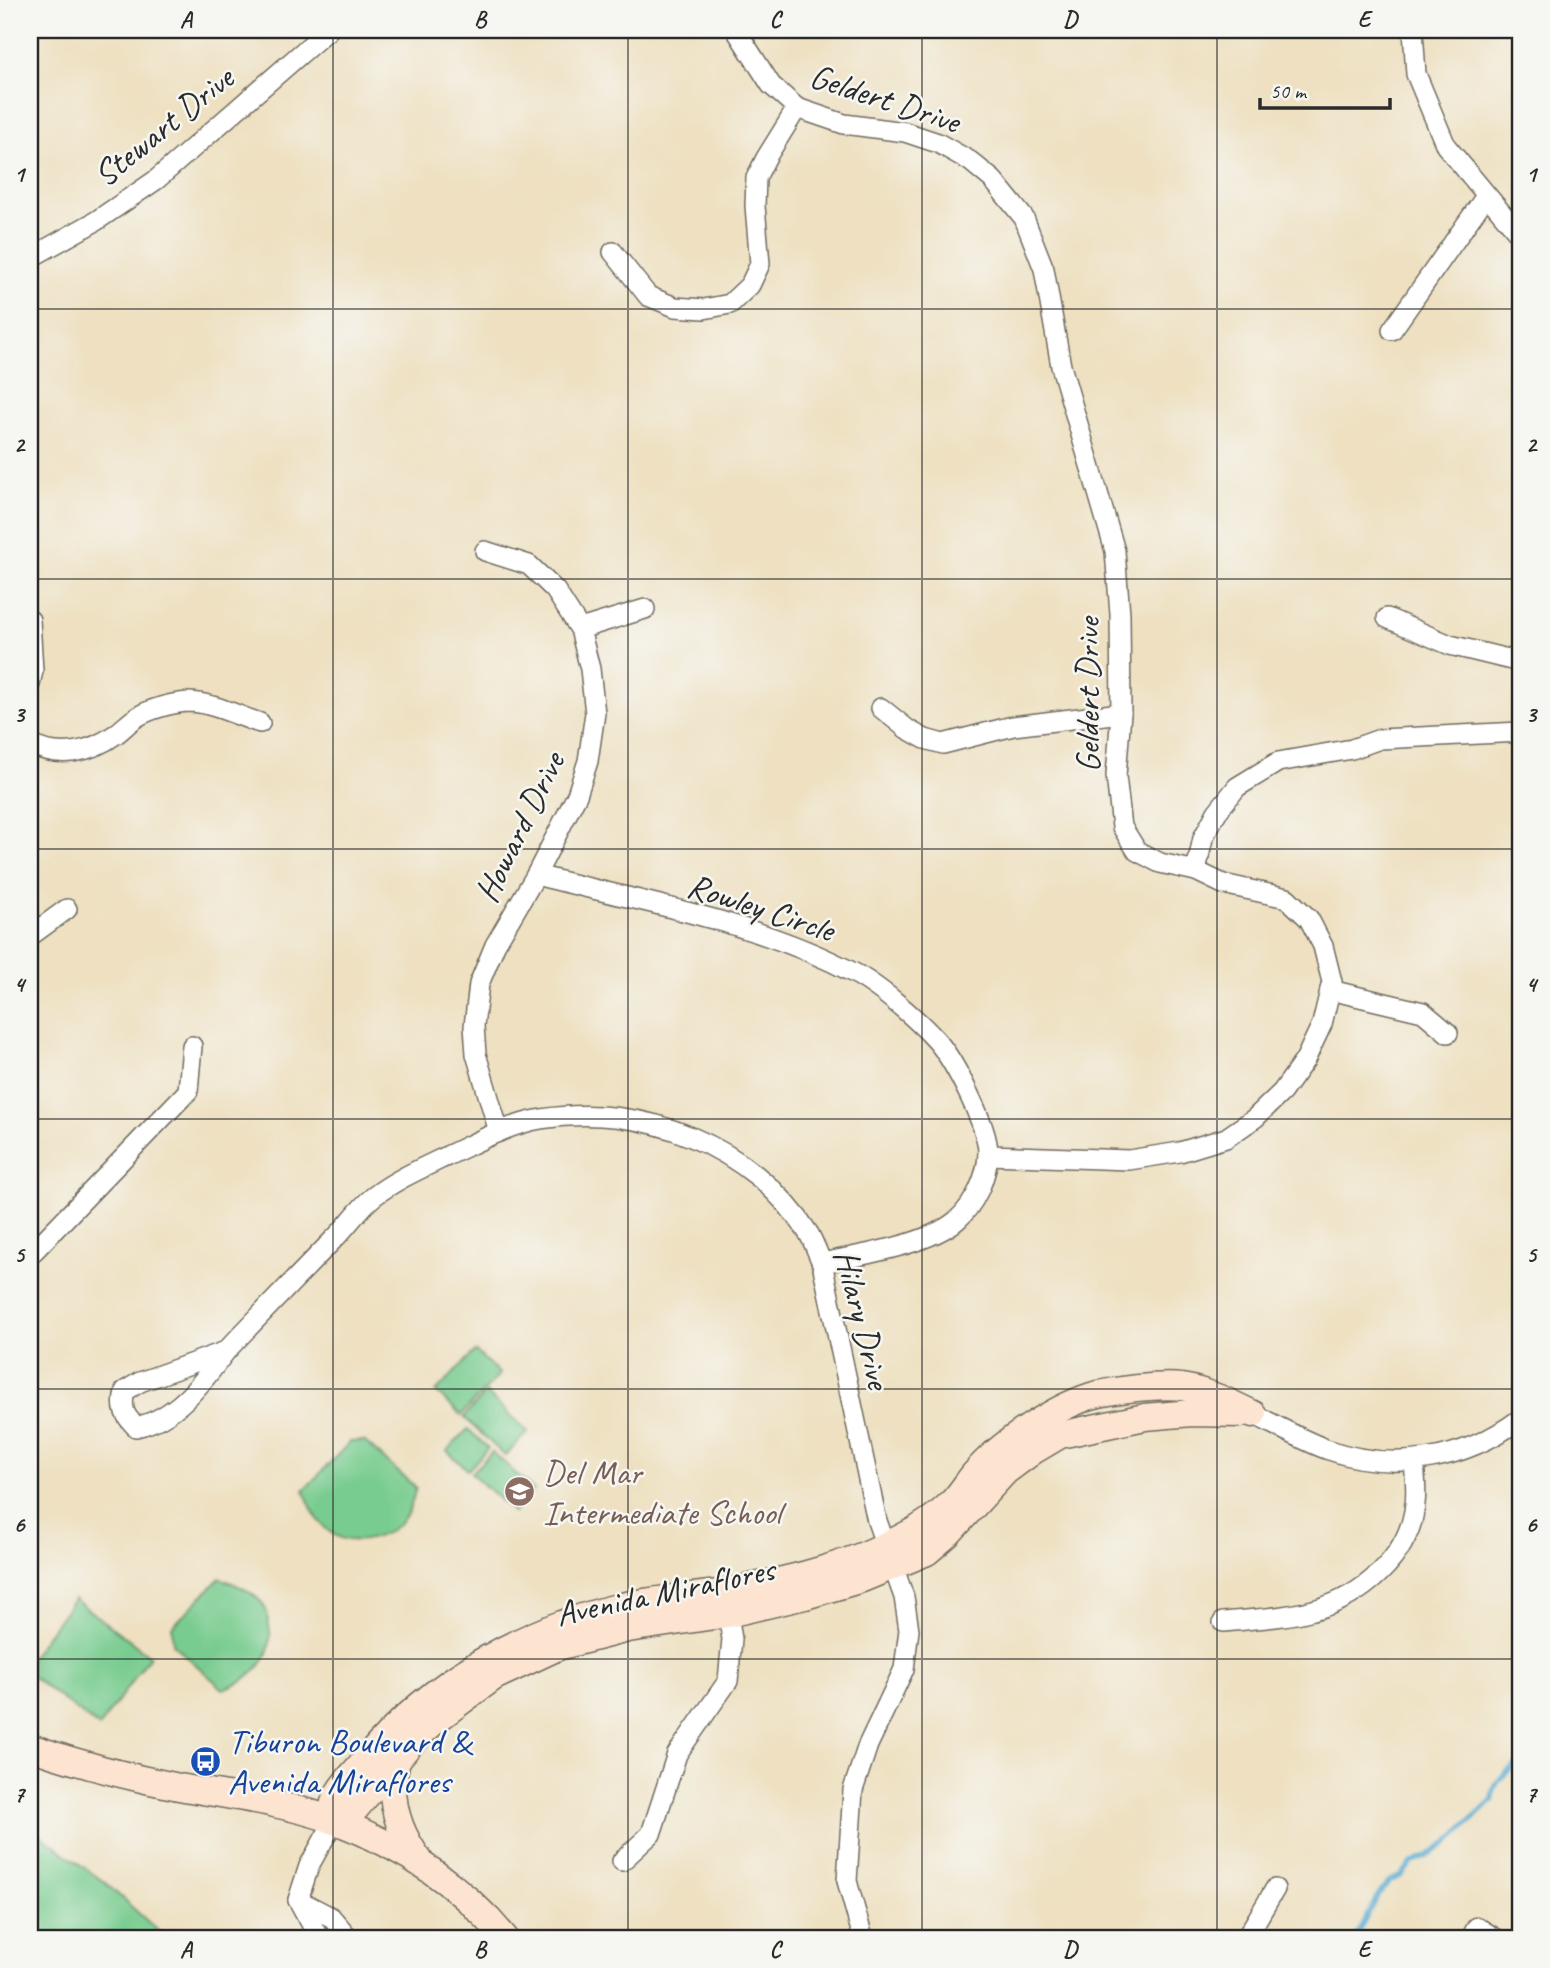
<svg xmlns="http://www.w3.org/2000/svg" width="1550" height="1968" font-family="Caveat,sans-serif">
<style>
.green{fill:#78cc8f;stroke:#527c5d;stroke-width:2}
.lines{fill:none;stroke-linecap:round;stroke-linejoin:round}
.stream{stroke:#54abd1;stroke-width:5}
.street-casing{stroke:#6f6a5f;stroke-width:22}
.secondary-casing{stroke:#6f6a5f;stroke-width:29}
.street{stroke:#fff;stroke-width:19}
.secondary{stroke:#fde4d1;stroke-width:26}
.grid{fill:none;stroke:#2b2b2b;stroke-width:2;stroke-opacity:0.55}
.labels{text-anchor:middle;stroke-width:5;stroke-linejoin:round;paint-order:stroke}
.street-label{font-size:35px;fill:#2b2b2b;stroke:#f6f6f2}
.education-label{font-size:35px;fill:#785e54;stroke:#f6f6f2;text-anchor:start}
.transit-label{font-size:35px;fill:#164399;stroke:#f6f6f2;text-anchor:start}
.neatline{fill:none;stroke:#2b2b2b;stroke-width:2.5}
.grid-label{font-size:23px;text-anchor:middle;font-weight:bold;fill:#2b2b2b}
</style>
<rect width="100%" height="100%" fill="#f6f6f2"/>
<filter id="ink" filterUnits="userSpaceOnUse"><feTurbulence type="fractalNoise" baseFrequency=".0143" numOctaves="2"/><feDisplacementMap in="SourceGraphic" scale="14" xChannelSelector="R" yChannelSelector="G"/><feConvolveMatrix kernelMatrix="1 2 1 2 8 2 1 2 1" color-interpolation-filters="sRGB"/></filter>
<filter id="wash" filterUnits="userSpaceOnUse"><feTurbulence type="fractalNoise" baseFrequency=".00686" numOctaves="4" result="noise"/><feDisplacementMap in="SourceGraphic" scale="28" xChannelSelector="R" yChannelSelector="G"/><feGaussianBlur stdDeviation="1.57" result="paint"/><feColorMatrix in="noise" values="0 0 0 0 0 0 0 0 0 0 0 0 0 0 0 0 0 1.4 0 .05"/><feComposite in="paint" operator="in"/></filter>
<g filter="url(#wash)">
<rect width="100%" height="100%" fill="#eee0c0"/>
<g class="green">
<polygon points="475,1351 500,1374 461,1415 436,1392"/>
<polygon points="486,1393 528,1432 505,1456 464,1417"/>
<polygon points="468,1429 488,1448 468,1470 447,1451"/>
<path d="M 364,1441 L 416,1488 C 413,1496 412,1506 407,1514 C 392,1537 354,1550 330,1532 C 316,1521 310,1506 304,1490 L 350,1442 Z"/>
<polygon points="492,1452 534,1490 513,1512 471,1473"/>
<path d="M 220,1578 C 237,1585 251,1590 263,1604 C 267,1609 268,1618 269,1625 C 276,1658 252,1680 223,1689 L 173,1644 L 172,1627 Z"/>
<polygon points="74,1599 150,1656 99,1727 30,1675 30,1658"/>
<polygon points="30,1828 103,1881 166,1938 30,1938"/>
</g>
<g class="lines">
<path class="stream" d="M 1355,1938 L 1379,1894 L 1390,1881 L 1401,1876 L 1412,1863 L 1428,1856 L 1447,1843 L 1493,1800 C 1492,1781 1506,1773 1520,1762"/>
</g>
</g>
<g filter="url(#ink)">
<g class="lines">
<defs>
<g id="street">
<polyline points="736,30 771,85 797,108 844,124 905,132 938,143 970,161 993,180 1024,218 1044,269 1061,366 1115,551 1120,614 1121,713 1116,776 1122,827 1137,851 1160,863 1196,871 1223,884 1287,898 1309,919 1323,946 1332,982 1322,1024 1305,1060 1282,1092 1255,1118 1226,1138 1180,1152 1129,1160 988,1155"/>
<polyline points="1413,30 1416,74 1446,146 1520,235"/>
<polyline points="613,252 648,296 675,307 704,309 730,304 750,285 760,264 755,206 756,178 766,158 797,108"/>
<polyline points="30,258 96,221 156,180 328,30"/>
<polyline points="1392,330 1486,196"/>
<polyline points="485,551 529,565 555,590 580,629 590,669 595,713 588,761 577,795 536,875 495,945 479,984 474,1026 476,1054 499,1132"/>
<polyline points="1387,618 1450,645 1520,662"/>
<polyline points="30,620 33,671 30,684"/>
<polyline points="580,629 645,609"/>
<polyline points="881,708 907,729 925,739 943,744 1013,726 1121,713"/>
<path d="M 30,744 C 58,759 90,753 116,734 C 123,729 129,722 137,717 C 150,709 172,703 188,702 C 211,702 238,716 260,723"/>
<polyline points="1196,871 1203,838 1217,812 1237,787 1278,762 1352,749 1380,739 1520,732"/>
<path d="M 536,875 C 641,902 758,922 854,973 C 879,986 917,1019 936,1040 C 954,1060 989,1128 988,1154 C 987,1178 974,1205 957,1220 C 928,1245 860,1255 822,1263"/>
<polyline points="30,936 67,909"/>
<polyline points="1330,990 1423,1012 1448,1033"/>
<polyline points="30,1255 188,1091 192,1046"/>
<path d="M 226,1351 C 261,1314 297,1277 333,1240 C 347,1227 358,1209 373,1197 C 395,1180 422,1168 447,1156 C 477,1142 507,1125 541,1119 C 642,1102 753,1146 809,1234 C 814,1243 818,1254 822,1263 L 877,1521 L 904,1597 L 909,1630 L 904,1669 L 868,1745 L 853,1790 L 847,1881 L 863,1938"/>
<path d="M 226,1351 C 202,1383 177,1418 136,1427 C 124,1415 121,1408 125,1391 L 140,1382 Z"/>
<path d="M 1253,1414 C 1277,1426 1300,1439 1326,1449 C 1393,1473 1464,1461 1520,1419"/>
<path d="M 1223,1622 C 1253,1619 1284,1618 1313,1610 C 1362,1598 1410,1556 1415,1504 C 1417,1490 1415,1476 1414,1461"/>
<polyline points="622,1861 651,1834 677,1754 728,1681 732,1639 726,1602"/>
<polyline points="298,1900 331,1917 349,1938"/>
<polyline points="319,1938 298,1900 309,1866 334,1821"/>
<polyline points="1246,1938 1275,1889"/>
<polyline points="1471,1938 1477,1927 1495,1938"/>
</g>
<g id="secondary">
<path d="M 30,1747 C 79,1764 128,1777 179,1787 C 231,1796 286,1803 336,1821 C 401,1846 461,1885 505,1938"/>
<path d="M 398,1757 C 386,1795 397,1830 420,1861"/>
<path d="M 334,1821 C 326,1797 353,1775 367,1758 C 432,1680 524,1629 622,1606 C 656,1599 690,1597 724,1592 C 778,1582 835,1570 884,1546 C 907,1535 929,1524 948,1506 C 959,1497 966,1483 975,1473 C 1000,1443 1054,1408 1091,1396 C 1113,1390 1160,1384 1182,1387 C 1207,1391 1231,1403 1253,1414"/>
<polyline points="334,1821 351,1814 411,1743 436,1720 494,1677 558,1647 628,1629 728,1614 805,1596 862,1579 927,1552 948,1534 1006,1471 1033,1451 1060,1435 1145,1417 1192,1413 1240,1414"/>
</g>
</defs>
<use href="#street" class="street-casing"/>
<use href="#secondary" class="secondary-casing"/>
<use href="#street" class="street"/>
<use href="#secondary" class="secondary"/>
</g>
</g>
<path class="grid" d="M 333,30 L 333,1938M 628,30 L 628,1938M 922,30 L 922,1938M 1217,30 L 1217,1938M 30,309 L 1520,309M 30,579 L 1520,579M 30,849 L 1520,849M 30,1119 L 1520,1119M 30,1389 L 1520,1389M 30,1659 L 1520,1659"/>
<defs>
<symbol id="school-disc" viewBox="-11 -11 22 22"><circle r="9.5" fill="#8d6e63" stroke="#f6f6f2"/><path d="M0-5L7-2L0 1L-7-2ZM-4 1L0 2.5L4 1V4Q0 6-4 4Z" fill="#fff"/></symbol>
<symbol id="bus-disc" viewBox="-11 -11 22 22"><circle r="9.5" fill="#1a4fb4" stroke="#f6f6f2"/><path d="M-5-6H5V4H4V6H2V4H-2V6H-4V4H-5ZM-3.5-4V0h7V-4ZM-3.5 1.2v1.5H-2V1.2ZM2 1.2v1.5H3.5V1.2Z" fill="#fff"/></symbol>
</defs>
<g fill-rule="evenodd">
<use href="#school-disc" x="502" y="1474" width="35" height="35"/>
<use href="#bus-disc" x="188" y="1744" width="35" height="35"/>
</g>
<g class="labels">
<g class="street-label">
<text transform="translate(885 98) rotate(18)" y="12">Geldert Drive</text>
<text transform="translate(163 126) rotate(-39)" y="12">Stewart Drive</text>
<text transform="translate(1087 695) rotate(-90)" y="12">Geldert Drive</text>
<text transform="translate(519 827) rotate(-64)" y="12">Howard Drive</text>
<text transform="translate(761 907) rotate(18)" y="12">Rowley Circle</text>
<text transform="translate(863 1319) rotate(76)" y="12">Hilary Drive</text>
<text transform="translate(665 1591) rotate(-12)" y="12">Avenida Miraflores</text>
</g>
<g class="education-label">
<text x="543" y="1484">Del Mar<tspan x="543" dy="40">Intermediate School</tspan></text>
</g>
<g class="transit-label">
<text x="228" y="1753">Tiburon Boulevard &amp;<tspan x="228" dy="40">Avenida Miraflores</tspan></text>
</g>
</g>
<rect width="1550" height="1968" fill="none" stroke="#f6f6f2" stroke-width="77"/>
<path d="M1260 98v10h130v-10" fill="none" stroke="#2b2b2b" stroke-width="3.5"/>
<text x="1270" y="98" font-size="21" fill="#2b2b2b" stroke="#f6f6f2" stroke-width="5" paint-order="stroke">50 m</text>
<rect x="38" y="38" width="1474" height="1892" class="neatline"/>
<g class="grid-label">
<text x="186" y="27">A</text>
<text x="480" y="27">B</text>
<text x="775" y="27">C</text>
<text x="1070" y="27">D</text>
<text x="1364" y="27">E</text>
<text x="19" y="182">1</text>
<text x="1531" y="182">1</text>
<text x="19" y="452">2</text>
<text x="1531" y="452">2</text>
<text x="19" y="722">3</text>
<text x="1531" y="722">3</text>
<text x="19" y="992">4</text>
<text x="1531" y="992">4</text>
<text x="19" y="1262">5</text>
<text x="1531" y="1262">5</text>
<text x="19" y="1532">6</text>
<text x="1531" y="1532">6</text>
<text x="19" y="1802">7</text>
<text x="1531" y="1802">7</text>
<text x="186" y="1957">A</text>
<text x="480" y="1957">B</text>
<text x="775" y="1957">C</text>
<text x="1070" y="1957">D</text>
<text x="1364" y="1957">E</text>
</g>
</svg>
